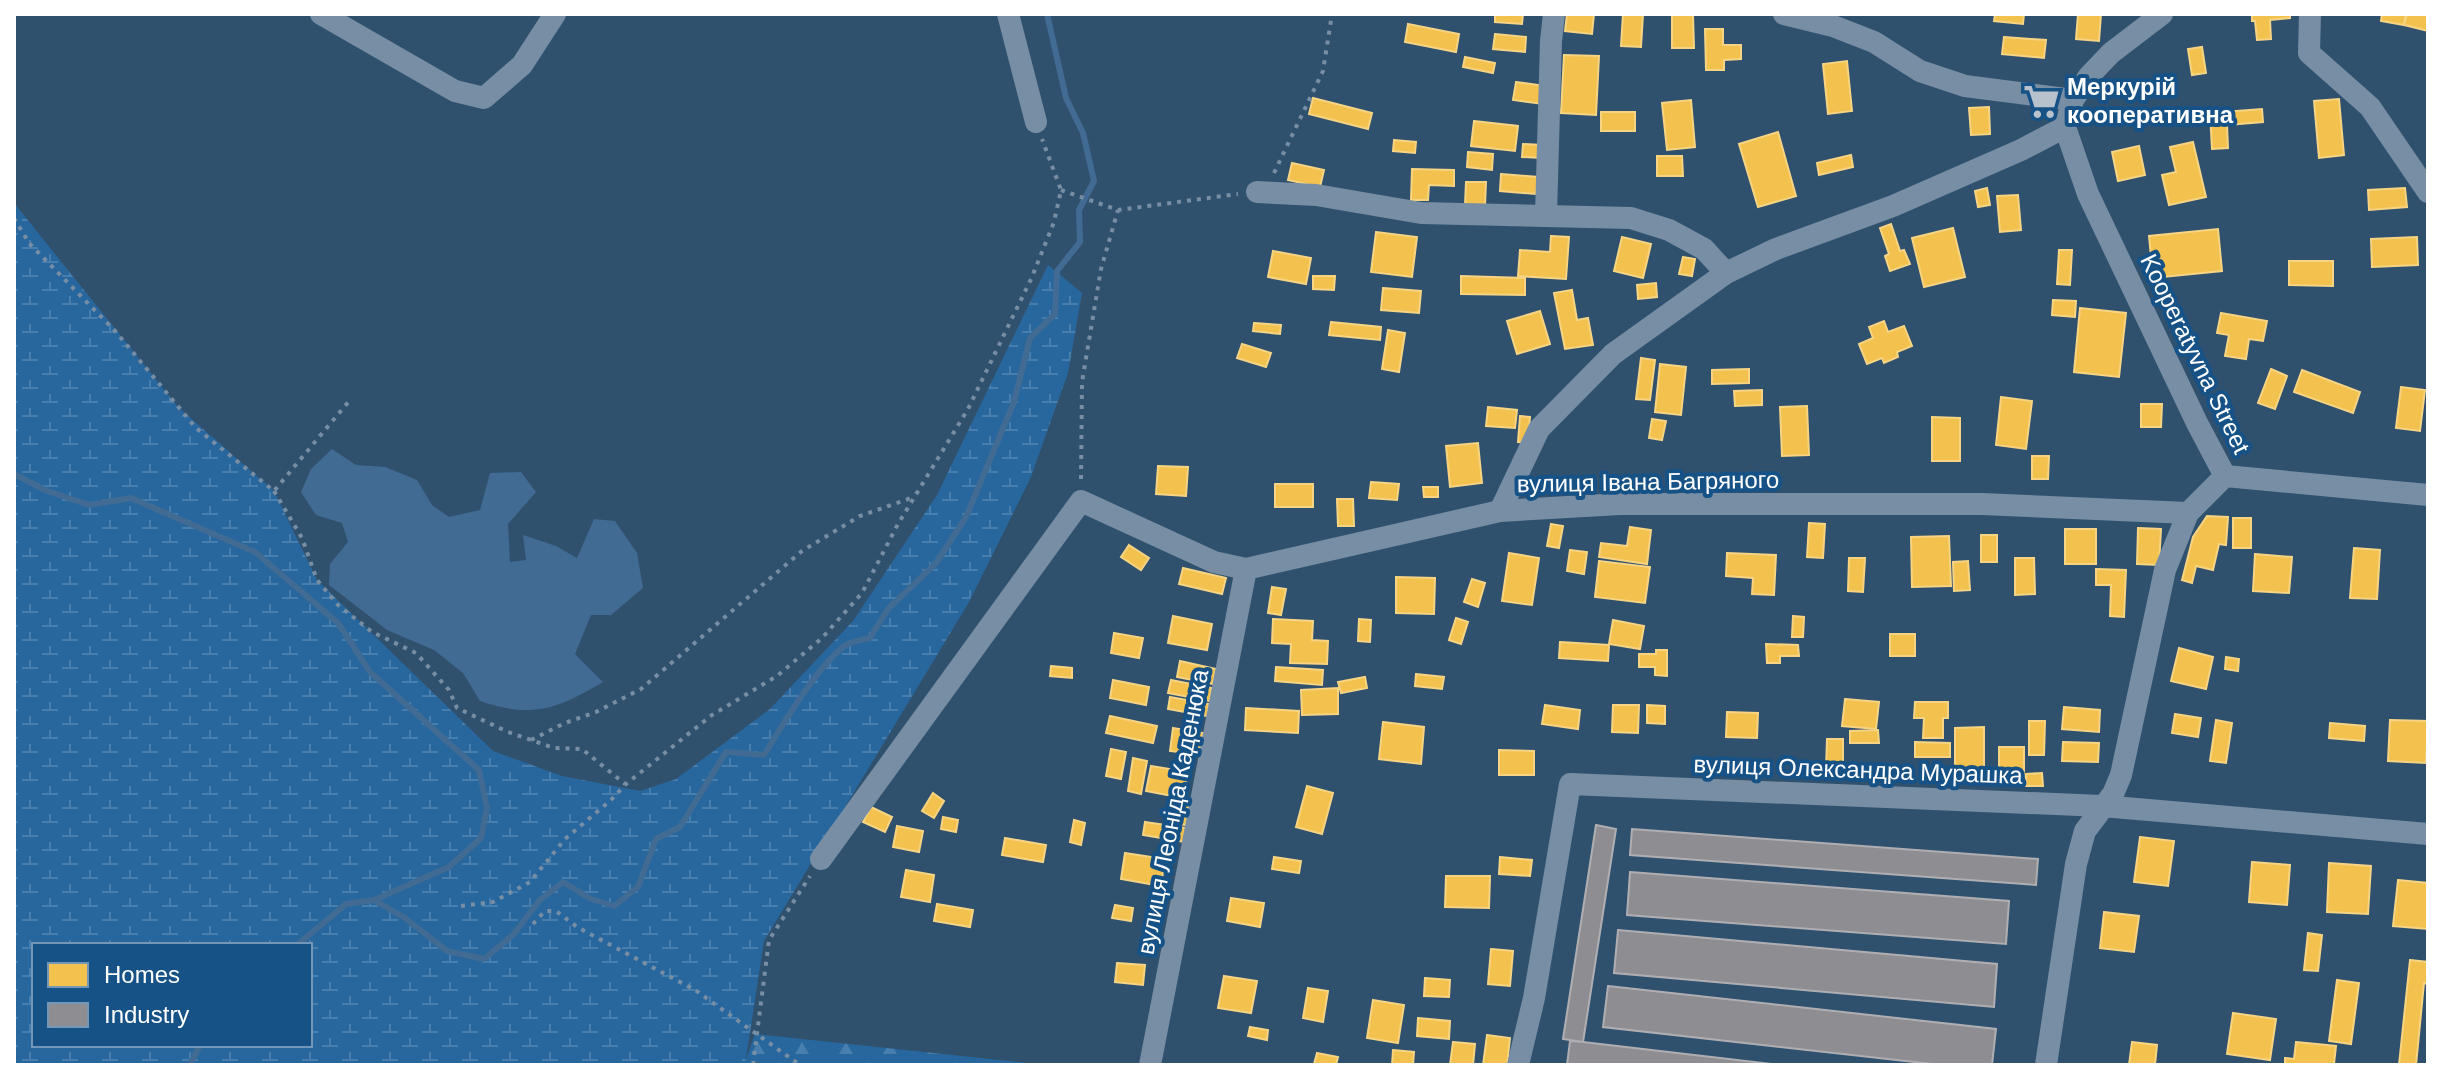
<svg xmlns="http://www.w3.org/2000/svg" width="2442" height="1079" font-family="Arial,sans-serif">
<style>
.forest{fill:url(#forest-firs)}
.wetland{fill:url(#wetland-marsh);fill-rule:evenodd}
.water{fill:#416b92}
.homes{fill:#f2c14e;stroke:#f6d483;stroke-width:2}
.industry{fill:#8d8d92;stroke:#afafb3;stroke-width:2}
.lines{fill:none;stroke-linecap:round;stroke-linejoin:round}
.stream{stroke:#416b92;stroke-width:6}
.path{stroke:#778ea4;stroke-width:4;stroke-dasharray:4 6;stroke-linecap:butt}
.minor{stroke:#778ea4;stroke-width:22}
.labels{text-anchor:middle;stroke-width:8;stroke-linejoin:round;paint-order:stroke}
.poi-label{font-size:24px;font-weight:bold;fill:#fff;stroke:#175287;text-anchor:start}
.street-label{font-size:24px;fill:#fff;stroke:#175287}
</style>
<defs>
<pattern id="forest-firs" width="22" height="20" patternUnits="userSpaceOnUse" patternTransform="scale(2)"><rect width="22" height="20" fill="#27679e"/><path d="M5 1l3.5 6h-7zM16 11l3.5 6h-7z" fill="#477ead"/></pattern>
<pattern id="wetland-marsh" width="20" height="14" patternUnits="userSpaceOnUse" patternTransform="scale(2)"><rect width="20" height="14" fill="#27679e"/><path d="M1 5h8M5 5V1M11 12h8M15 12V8" fill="none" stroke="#477ead"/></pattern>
</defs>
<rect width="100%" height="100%" fill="#30516e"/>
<polygon class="forest" points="755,1034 1046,1065 744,1065"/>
<path class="wetland" d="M 14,203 L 178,407 L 274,491 L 317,580 L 493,751 L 562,776 L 640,791 L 676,779 L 770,709 L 853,621 L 937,495 L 1048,265 L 1082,293 L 1068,373 L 1030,479 L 969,602 L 764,941 L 745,1065 L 14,1065 ZM 34,945 L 310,945 L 310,1045 L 34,1045 Z"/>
<path class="water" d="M 332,449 L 356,465 L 385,467 L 417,480 L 432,505 L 449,517 L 480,510 L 490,473 L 521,472 L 536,492 L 508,524 L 510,562 L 526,560 L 523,535 L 556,546 L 577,558 L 594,519 L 615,521 L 637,553 L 643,588 L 611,615 L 591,615 L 575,654 L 603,682 C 558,709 531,719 480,701 L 463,673 L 434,650 L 387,630 L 329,585 L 330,564 L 348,542 L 342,523 L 316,515 L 301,492 L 311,469 Z"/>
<g class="homes">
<polygon points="1495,14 1523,14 1522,24 1495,22"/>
<polygon points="1567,14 1594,14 1592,34 1565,31"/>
<polygon points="1623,14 1643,14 1641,47 1621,46"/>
<polygon points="1995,14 2024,14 2023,24 1994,21"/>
<polygon points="2078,14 2101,14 2099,41 2076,39"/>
<polygon points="2252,14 2290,14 2290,18 2270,20 2271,39 2257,40 2255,21 2252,21"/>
<polygon points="2382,14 2406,14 2404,25 2381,21"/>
<polygon points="2407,14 2428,14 2428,31 2404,25"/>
<polygon points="1672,15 1693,15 1694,48 1672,48"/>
<polygon points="1408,24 1459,34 1456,52 1405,42"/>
<polygon points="1705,29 1723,29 1723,45 1741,45 1741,59 1724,60 1724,70 1706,70"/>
<polygon points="1495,34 1526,37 1525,52 1493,49"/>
<polygon points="2004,37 2046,40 2044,58 2002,54"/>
<polygon points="2202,47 2206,73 2192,75 2188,49"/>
<polygon points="1564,55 1599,56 1596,115 1561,113"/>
<polygon points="1465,57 1495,63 1493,73 1463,67"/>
<polygon points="1847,61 1852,111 1828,114 1823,64"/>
<polygon points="1516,82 1546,86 1543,104 1513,100"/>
<polygon points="1313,98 1372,113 1368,129 1309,114"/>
<polygon points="2339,99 2344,155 2319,158 2314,101"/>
<polygon points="1691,100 1695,147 1667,150 1662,103"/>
<polygon points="1989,107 1990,134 1971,135 1969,108"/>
<polygon points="2262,109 2263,122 2227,125 2228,148 2212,149 2210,113"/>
<rect x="1601" y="112" width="34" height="19"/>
<polygon points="1474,121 1518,126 1515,151 1471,146"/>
<polygon points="1778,132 1796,196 1758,207 1739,144"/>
<polygon points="1394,140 1416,142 1415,153 1393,151"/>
<polygon points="2193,142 2206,197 2169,205 2162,175 2176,172 2170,147"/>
<polygon points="1523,144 1543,145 1542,158 1522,157"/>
<polygon points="2139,146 2145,175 2118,181 2112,152"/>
<polygon points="1468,152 1493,154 1492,170 1467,167"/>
<polygon points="1851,155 1853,167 1819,175 1817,163"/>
<polygon points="1657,156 1682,156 1683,176 1657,176"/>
<polygon points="1292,163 1324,170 1320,187 1288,180"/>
<polygon points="1412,169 1454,170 1454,186 1429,185 1428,200 1411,200"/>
<polygon points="1501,174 1538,177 1536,194 1500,191"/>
<polygon points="1466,182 1486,182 1485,206 1465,205"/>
<polygon points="1987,188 1990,205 1978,207 1975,191"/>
<polygon points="2405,188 2407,207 2369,210 2368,190"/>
<polygon points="2018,195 2021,230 2000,232 1997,196"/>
<polygon points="1891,224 1900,251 1904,250 1910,264 1890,271 1885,256 1889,254 1880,228"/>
<polygon points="1953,228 1965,277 1924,287 1912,238"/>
<polygon points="2218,229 2222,271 2153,278 2149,236"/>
<polygon points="1376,232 1417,237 1412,277 1371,272"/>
<polygon points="1551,236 1569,237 1566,279 1518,276 1520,250 1550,252"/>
<polygon points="1622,237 1651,244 1643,278 1614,271"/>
<polygon points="2417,237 2418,265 2372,267 2371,239"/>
<polygon points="2059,250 2072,250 2070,285 2057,284"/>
<polygon points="1273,251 1311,258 1306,284 1268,277"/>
<polygon points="1683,257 1695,259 1692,276 1679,274"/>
<polygon points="2289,261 2333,261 2333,286 2289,285"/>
<polygon points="1313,276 1335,276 1334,290 1313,289"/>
<polygon points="1461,276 1525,278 1525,295 1461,294"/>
<polygon points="1656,283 1657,297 1638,299 1637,285"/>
<polygon points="1383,288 1421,291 1419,313 1381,310"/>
<polygon points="1572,290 1577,320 1588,318 1593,345 1565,349 1554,293"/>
<polygon points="2053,300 2076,301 2075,317 2052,315"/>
<polygon points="2080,308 2126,313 2119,377 2074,372"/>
<polygon points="1540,311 1550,344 1517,354 1507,321"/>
<polygon points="2221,313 2267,321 2263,341 2249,339 2246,359 2225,356 2229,335 2217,333"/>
<polygon points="1884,321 1888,332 1904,326 1912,346 1897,352 1898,357 1884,363 1882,358 1867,364 1859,344 1873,338 1869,327"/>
<polygon points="1331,322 1381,327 1380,340 1329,335"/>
<polygon points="1254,323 1281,325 1280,334 1253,331"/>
<polygon points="1388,330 1405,333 1399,372 1382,369"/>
<polygon points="1242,344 1271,353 1266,367 1237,358"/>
<polygon points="1641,358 1655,360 1650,400 1636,399"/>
<polygon points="1660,364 1686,367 1681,415 1655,412"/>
<polygon points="1749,369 1749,383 1712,384 1712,370"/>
<polygon points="2271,369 2287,376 2275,409 2258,403"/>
<polygon points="2302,370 2360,392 2353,413 2294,392"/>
<polygon points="2401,387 2425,390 2420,431 2396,428"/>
<polygon points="1762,390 1762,405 1735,406 1734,391"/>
<polygon points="2001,397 2032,401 2026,449 1996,445"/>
<polygon points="2141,404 2162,404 2161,427 2141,427"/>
<polygon points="1807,406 1809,455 1782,456 1780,407"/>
<polygon points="1488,407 1517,410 1515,428 1486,426"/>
<polygon points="1520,416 1530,417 1528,443 1518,442"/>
<polygon points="1932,417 1960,418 1960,461 1932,461"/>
<polygon points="1652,419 1666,421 1662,440 1649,438"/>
<polygon points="1478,443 1482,483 1450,487 1446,446"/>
<polygon points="2032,456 2049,456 2048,479 2032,479"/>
<polygon points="1158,466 1188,467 1186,496 1156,494"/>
<polygon points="1371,482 1399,484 1397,500 1369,498"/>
<rect x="1275" y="484" width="38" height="23"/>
<polygon points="1423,487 1438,487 1438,497 1424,497"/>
<polygon points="1337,499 1353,499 1354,526 1338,526"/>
<polygon points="2207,516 2228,517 2226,545 2219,544 2213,570 2196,566 2192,583 2182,580 2193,537"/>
<rect x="2233" y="518" width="18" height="30"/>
<polygon points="1809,523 1825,524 1823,558 1807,557"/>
<polygon points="1551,524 1563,526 1559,548 1547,546"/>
<polygon points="1630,527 1651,530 1647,564 1599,557 1601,543 1627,546"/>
<polygon points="2138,528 2161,529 2159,565 2137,564"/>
<rect x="2065" y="529" width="31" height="35"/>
<rect x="1981" y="535" width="16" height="27"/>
<polygon points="1949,536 1951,586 1912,587 1911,537"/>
<polygon points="1129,545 1149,558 1141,570 1121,557"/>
<polygon points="2354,548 2380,550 2377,599 2350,598"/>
<polygon points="1570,550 1587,552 1584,574 1567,571"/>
<polygon points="1509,553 1539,558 1532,605 1502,601"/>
<polygon points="1727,553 1776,555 1774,595 1752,594 1753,578 1726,576"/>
<polygon points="2255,554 2292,557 2289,593 2253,591"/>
<polygon points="1849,558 1865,558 1863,592 1848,591"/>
<polygon points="2015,558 2034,558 2035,594 2015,595"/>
<polygon points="1599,561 1650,567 1645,603 1595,597"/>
<polygon points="1968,561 1970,590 1954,591 1953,562"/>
<polygon points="1183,568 1226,578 1222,594 1179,584"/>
<polygon points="2096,569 2126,570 2124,617 2110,616 2111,585 2096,585"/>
<polygon points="1396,577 1435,578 1434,614 1396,613"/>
<polygon points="1472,579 1485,583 1478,607 1464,602"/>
<polygon points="1272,587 1286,589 1281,615 1268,613"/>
<polygon points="1173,616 1212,624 1207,650 1168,643"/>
<polygon points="1793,616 1804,617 1803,637 1792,637"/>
<polygon points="1456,618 1468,622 1461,644 1449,640"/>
<polygon points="1273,619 1313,621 1312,640 1328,641 1327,664 1290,663 1291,644 1272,643"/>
<polygon points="1359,619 1371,620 1370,642 1358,641"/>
<polygon points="1613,620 1644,626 1640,649 1609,644"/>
<polygon points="1114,633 1143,638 1139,658 1111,653"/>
<rect x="1890" y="634" width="25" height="22"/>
<polygon points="1560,642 1609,645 1608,661 1559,658"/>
<polygon points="1766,644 1798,645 1799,656 1780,656 1780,663 1767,663"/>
<polygon points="2179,648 2213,657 2206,689 2171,681"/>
<polygon points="1656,650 1667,650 1667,676 1655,675 1655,667 1639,667 1639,654 1656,654"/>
<polygon points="2226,657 2239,659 2238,671 2225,669"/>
<polygon points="1180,661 1216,669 1213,684 1177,677"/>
<polygon points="1051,666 1072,668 1072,678 1050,676"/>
<polygon points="1276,667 1323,670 1322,685 1275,681"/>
<polygon points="1416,674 1444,677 1442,689 1415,686"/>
<polygon points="1365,677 1367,688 1341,693 1338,682"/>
<polygon points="1113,680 1149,687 1146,705 1110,698"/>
<polygon points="1171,680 1212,688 1210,701 1168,693"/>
<polygon points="1338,688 1338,714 1302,715 1301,690"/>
<polygon points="1170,697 1209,704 1207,716 1168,709"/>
<polygon points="1845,699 1879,702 1876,729 1842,726"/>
<polygon points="1915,702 1948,702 1948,718 1943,718 1943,738 1923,738 1924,718 1914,718"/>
<polygon points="1545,705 1580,710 1578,729 1542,724"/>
<polygon points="1613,705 1639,705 1638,733 1612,732"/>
<polygon points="1647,705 1665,706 1665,724 1647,723"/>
<polygon points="2064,707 2100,710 2099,732 2062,729"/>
<polygon points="1246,708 1299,711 1298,733 1245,730"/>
<polygon points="1727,712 1758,713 1757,738 1726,737"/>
<polygon points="2175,714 2201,718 2198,737 2172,733"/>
<polygon points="1110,716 1157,726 1153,743 1106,733"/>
<polygon points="2216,720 2232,723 2226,763 2210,761"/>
<polygon points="2390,720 2428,721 2426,763 2388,761"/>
<polygon points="2029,721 2045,721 2044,755 2029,755"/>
<polygon points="1383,722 1424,727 1421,764 1379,759"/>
<polygon points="2330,723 2365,726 2364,741 2329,738"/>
<polygon points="1984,727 1984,773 1955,773 1955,728"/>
<polygon points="1173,728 1203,733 1199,755 1170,751"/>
<polygon points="1878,730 1879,743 1850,743 1850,731"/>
<polygon points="1827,739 1843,739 1843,768 1826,768"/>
<polygon points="1915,742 1950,743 1950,757 1915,757"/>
<polygon points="2063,742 2099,743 2098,762 2062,761"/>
<rect x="1999" y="747" width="25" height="29"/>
<polygon points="1111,749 1126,752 1121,779 1106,776"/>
<polygon points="1499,750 1534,751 1534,775 1499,775"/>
<polygon points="1133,758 1147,761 1141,794 1128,791"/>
<polygon points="1151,766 1188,772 1183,798 1146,791"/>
<polygon points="2042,773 2043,786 2026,786 2026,774"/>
<polygon points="1307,786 1333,793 1322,834 1296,827"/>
<polygon points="933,793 944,801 934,818 922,811"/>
<polygon points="1169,800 1189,803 1186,825 1166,822"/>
<polygon points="871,807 892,817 885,832 863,822"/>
<polygon points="943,817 958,820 956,832 941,829"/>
<polygon points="1074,820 1085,823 1081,845 1070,842"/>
<polygon points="1145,822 1187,828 1185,842 1143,835"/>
<polygon points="897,826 923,831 919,852 893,847"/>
<polygon points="2140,837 2174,841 2168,886 2134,882"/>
<polygon points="1005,838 1046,845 1043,862 1002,855"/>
<polygon points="1125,853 1165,859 1161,886 1121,879"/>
<polygon points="1274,857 1301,861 1299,873 1272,869"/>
<polygon points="1500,857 1532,860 1530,876 1499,874"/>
<polygon points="2252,862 2290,865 2287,905 2249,902"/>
<polygon points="2329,863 2371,866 2368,914 2327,912"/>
<polygon points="906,870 934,875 930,902 901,897"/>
<polygon points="1446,876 1490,876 1489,908 1445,907"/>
<polygon points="2398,880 2428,883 2428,929 2393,926"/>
<polygon points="1231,898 1264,903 1260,927 1227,921"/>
<polygon points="937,904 973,910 970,927 934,921"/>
<polygon points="1115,905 1133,908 1131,921 1112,918"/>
<polygon points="2104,912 2139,916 2134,952 2100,948"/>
<polygon points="2308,933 2322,935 2318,971 2304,970"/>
<polygon points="1491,949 1513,951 1510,986 1488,984"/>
<polygon points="2410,960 2428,962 2428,984 2424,983 2416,1065 2399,1065"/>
<polygon points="1117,963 1145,965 1143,985 1115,982"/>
<polygon points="1224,976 1257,981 1251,1013 1218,1008"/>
<polygon points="1425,978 1450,980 1449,997 1424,996"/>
<polygon points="2337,980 2359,983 2351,1044 2329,1041"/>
<polygon points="1308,988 1328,991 1323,1022 1303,1018"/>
<polygon points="1373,1000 1404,1005 1398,1043 1367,1038"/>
<polygon points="2233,1013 2276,1019 2270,1060 2227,1054"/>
<polygon points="1418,1018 1450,1021 1449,1039 1417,1036"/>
<polygon points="1250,1027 1268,1030 1267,1040 1248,1036"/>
<polygon points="1487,1035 1510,1038 1507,1065 1483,1065"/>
<polygon points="1453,1042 1475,1044 1473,1065 1450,1065"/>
<polygon points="2132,1042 2157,1045 2155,1065 2129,1065"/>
<polygon points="2296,1042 2336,1046 2334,1064 2341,1065 2285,1065 2285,1058 2294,1059"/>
<polygon points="1393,1050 1414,1052 1413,1065 1392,1065"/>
<polygon points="1317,1053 1338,1057 1336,1065 1314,1064"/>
</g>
<g class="industry">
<polygon points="1596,825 1616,829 1583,1042 1563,1039"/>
<polygon points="1632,829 2038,859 2036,885 1630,855"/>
<polygon points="1630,872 2009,901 2006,944 1627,915"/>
<polygon points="1618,930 1997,964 1994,1007 1614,973"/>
<polygon points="1608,986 1996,1029 1992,1065 1941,1065 1603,1027"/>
<polygon points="1570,1041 1583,1042 1781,1065 1567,1065"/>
</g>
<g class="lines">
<g class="stream">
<polyline points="14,474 47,491 89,505 131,498 255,552 338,623 370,672 479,770 487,808 481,838 449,867 374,900"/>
<path d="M 297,945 L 346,904 L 374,900 L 405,918 L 447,951 L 484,959 L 513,935 L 539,901 L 563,882 L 591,899 L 614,906 L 638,887 L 656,839 L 680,827 L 726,752 L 764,755 C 783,724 818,665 846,645 C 853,641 862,640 870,638 L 888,609 L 936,563 L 966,517 L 1014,402 L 1030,338 L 1055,314 L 1057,271 L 1080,242 L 1079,210 L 1094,181 L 1083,133 L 1066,98 L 1047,14"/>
<polyline points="190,1065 200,1045"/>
</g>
<g class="path">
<polyline points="1274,173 1323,71 1332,14"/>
<polyline points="1061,190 1118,210 1238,194"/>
<polyline points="14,218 29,243 116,332 196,428 274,491 350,400"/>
<polyline points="1081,479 1082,382 1101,269 1118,210"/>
<polyline points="274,491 302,538 317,580 338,605 372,632 416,653 449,690 457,708 508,732 554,748 582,749 625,784"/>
<polyline points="531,740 565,723 596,712 641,689 802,551 860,516 911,498"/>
<polyline points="461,906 493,902 530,882 565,839 611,800 626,784 712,715 777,676 822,638 862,593 898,524 968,409 1032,277 1054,222 1061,190 1042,139"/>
<polyline points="533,924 545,911 556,911 577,927 695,990 800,1065"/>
<polyline points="753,1065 769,940 810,876"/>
</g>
<g class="minor">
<polyline points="321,14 455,91 484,98 522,65 555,14"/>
<polyline points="1008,14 1036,122"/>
<polyline points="1784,14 1833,26 1874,42 1920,71 1965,86 2073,100"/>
<polyline points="2162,14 2111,53 2089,76 2073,100 2065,127 2088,194 2197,423 2225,476"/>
<polyline points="2310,14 2309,53 2370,107 2428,192"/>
<polyline points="1257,192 1316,195 1421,213 1631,218 1669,230 1704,249 1726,273"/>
<polyline points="1546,214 1551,41 1554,14"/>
<polyline points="2225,476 2428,495"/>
<polyline points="1500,511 1539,429 1613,354 1726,273 1776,249 1893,206 2021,150 2065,127"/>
<polyline points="821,859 1081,501 1214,562 1246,569 1500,511 1620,504 1982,504 2188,513"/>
<polyline points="1150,1065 1246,569"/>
<polyline points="1518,1065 1534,998 1570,784 2102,806 2428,834"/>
<polyline points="2046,1065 2076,864 2085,831 2113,794 2121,775 2165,570 2188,513 2225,476"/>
</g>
</g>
<defs>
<symbol id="supermarket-bare" viewBox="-9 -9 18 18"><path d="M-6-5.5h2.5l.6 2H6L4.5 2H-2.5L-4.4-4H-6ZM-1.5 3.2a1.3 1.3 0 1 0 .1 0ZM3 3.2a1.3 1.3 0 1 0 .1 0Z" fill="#b7c2cc" stroke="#175287" stroke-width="2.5" paint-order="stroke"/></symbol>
</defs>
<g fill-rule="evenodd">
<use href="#supermarket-bare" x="2016" y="76" width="51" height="51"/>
</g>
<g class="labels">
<g class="poi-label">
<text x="2067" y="95">Меркурій<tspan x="2067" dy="28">кооперативна</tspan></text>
</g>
<g class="street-label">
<text transform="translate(2195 354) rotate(64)" y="8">Kooperatyvna Street</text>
<text transform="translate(1648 482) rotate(-1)" y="8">вулиця Івана Багряного</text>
<text transform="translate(1858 770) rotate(2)" y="8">вулиця Олександра Мурашка</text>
<text transform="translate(1173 812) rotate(-79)" y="8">вулиця Леоніда Каденюка</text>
</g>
</g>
<rect width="2442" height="1079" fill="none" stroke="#ffffff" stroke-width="32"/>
<rect x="32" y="943" width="280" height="104" fill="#175287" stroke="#7497b7" stroke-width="2"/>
<rect x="48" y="963" width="40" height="24" fill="#f2c14e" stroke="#7497b7" stroke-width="2"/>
<text x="104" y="983" font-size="24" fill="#ffffff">Homes</text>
<rect x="48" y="1003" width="40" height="24" fill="#8d8d92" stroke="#7497b7" stroke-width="2"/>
<text x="104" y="1023" font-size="24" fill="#ffffff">Industry</text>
</svg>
